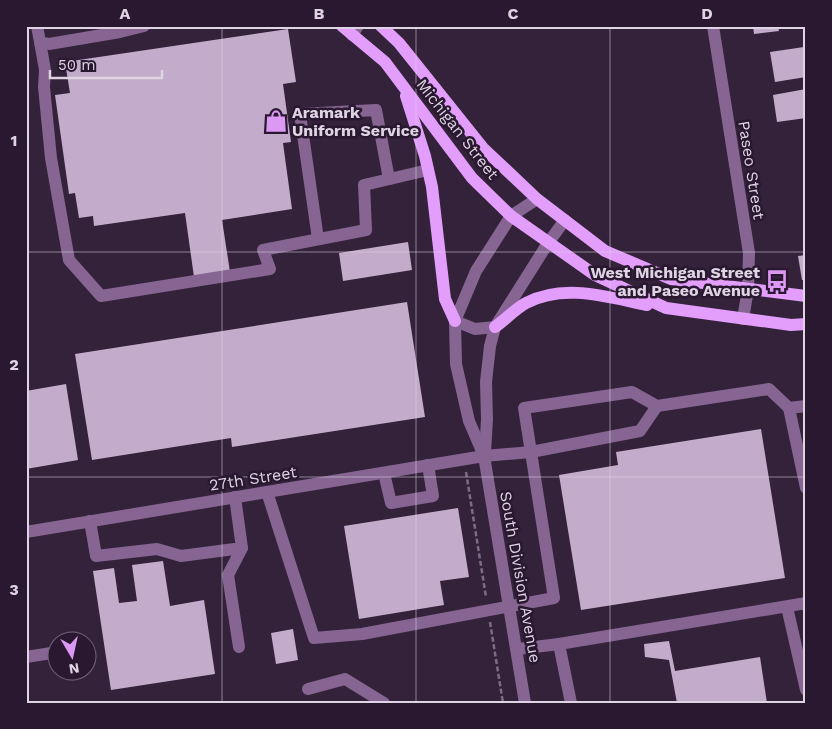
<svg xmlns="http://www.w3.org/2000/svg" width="832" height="729" font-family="'Work Sans',sans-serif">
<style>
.building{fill:#c3accb}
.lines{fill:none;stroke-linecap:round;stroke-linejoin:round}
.path{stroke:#7c6d82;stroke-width:2.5;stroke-dasharray:5 2.5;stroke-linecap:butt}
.minor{stroke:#866592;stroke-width:12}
.major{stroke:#e39efc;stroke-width:12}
.grid{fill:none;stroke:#dfd4e3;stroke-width:1;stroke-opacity:0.55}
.labels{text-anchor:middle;stroke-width:5;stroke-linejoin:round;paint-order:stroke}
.poi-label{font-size:16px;font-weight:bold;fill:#dfd4e3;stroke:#291830;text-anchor:start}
.street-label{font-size:16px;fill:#dfd4e3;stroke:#291830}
.neatline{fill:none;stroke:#dfd4e3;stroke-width:2}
.grid-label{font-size:16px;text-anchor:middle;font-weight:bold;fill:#dfd4e3}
</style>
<rect width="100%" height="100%" fill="#34223a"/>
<g class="building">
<polygon points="753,26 778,26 779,31 754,34"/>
<polygon points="288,29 296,82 283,84 291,142 283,143 292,209 222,220 230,272 194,277 185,213 94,226 93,216 79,218 75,193 69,194 55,95 70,93 65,62"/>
<polygon points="804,47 806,77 775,82 770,52"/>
<polygon points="806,89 806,118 777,122 773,95"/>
<polygon points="408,242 412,270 343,281 339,253"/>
<polygon points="806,255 806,280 802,280 798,256"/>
<polygon points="407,302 425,417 232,447 231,438 92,460 75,354"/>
<polygon points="66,384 78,460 26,469 26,391"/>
<polygon points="761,429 785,578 581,610 559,475 618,465 616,452"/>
<polygon points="458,508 469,577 440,581 444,605 359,619 344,526"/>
<polygon points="163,561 170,606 204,600 215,674 111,690 93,571 114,568 119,603 137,601 132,565"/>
<polygon points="293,629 298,660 276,664 271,633"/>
<polygon points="669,641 675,671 760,657 767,703 677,703 669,660 645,657 644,644"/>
</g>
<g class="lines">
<g class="path">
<polyline points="466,472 486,597"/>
<polyline points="490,622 503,703"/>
</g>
<g class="minor">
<polyline points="37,26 40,42 49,44 120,32 144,26"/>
<polyline points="713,26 749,253 748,289 743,319"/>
<polyline points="352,35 358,26"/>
<polyline points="40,42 45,70 44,87 51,158 69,260 101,296 270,269 263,250 366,230 364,185 428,170"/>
<polyline points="318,239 300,114 376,110 389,179"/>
<polyline points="455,321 475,329 495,327"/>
<polyline points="789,408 806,406"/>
<polyline points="485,453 487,419 486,382 490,346 495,327 548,243 565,220"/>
<polyline points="384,473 391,503 433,496 428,465"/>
<polyline points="267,492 314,638 362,634 554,598 524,408 632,392 657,406 769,389 789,408 806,488"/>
<polyline points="90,521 96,556 157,549 181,556 242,548 235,497"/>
<polyline points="26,532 484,456 531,452 640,431 657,406"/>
<polyline points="787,607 806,690"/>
<polyline points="559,644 806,603"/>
<polyline points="239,647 228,575 242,548"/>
<polyline points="518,649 559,644 571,703"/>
<polyline points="26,657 58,652"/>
<polyline points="308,689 345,679 384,703"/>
<polyline points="525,703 484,456 469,421 456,364 455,321 476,271 511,216 537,199"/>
</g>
<g class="major">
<polyline points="342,26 385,62 472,178 511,216 595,275 666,308 791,325 806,324"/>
<polyline points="381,26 399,43 483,148 537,199 605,251 671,279 806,296"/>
<polyline points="406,96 425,156 432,187 445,299 455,321"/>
<path d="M 495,327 C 505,320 515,309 526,303 C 564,283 607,297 647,305"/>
</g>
</g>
<path class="grid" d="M 222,26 L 222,703M 416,26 L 416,703M 610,26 L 610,703M 26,252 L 806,252M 26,477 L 806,477"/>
<defs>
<symbol id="shop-bare" viewBox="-9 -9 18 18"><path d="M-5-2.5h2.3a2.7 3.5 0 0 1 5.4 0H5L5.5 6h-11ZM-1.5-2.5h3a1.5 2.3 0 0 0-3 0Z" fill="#dc99f4" stroke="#291830" stroke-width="2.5" paint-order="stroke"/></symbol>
<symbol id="bus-bare" viewBox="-9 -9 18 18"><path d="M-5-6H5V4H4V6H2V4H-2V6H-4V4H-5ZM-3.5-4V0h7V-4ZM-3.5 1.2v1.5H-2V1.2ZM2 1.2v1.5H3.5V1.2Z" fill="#dc99f4" stroke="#291830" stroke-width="2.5" paint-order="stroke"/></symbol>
</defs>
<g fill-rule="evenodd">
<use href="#shop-bare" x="260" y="105" width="32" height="32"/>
<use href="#bus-bare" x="761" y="265" width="32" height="32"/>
</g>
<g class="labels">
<g class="poi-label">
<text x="292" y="118">Aramark<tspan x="292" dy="18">Uniform Service</tspan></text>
<text x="760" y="278" text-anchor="end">West Michigan Street<tspan x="760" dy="18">and Paseo Avenue</tspan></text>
</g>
<g class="street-label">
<text transform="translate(458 129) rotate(52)" y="6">Michigan Street</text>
<text transform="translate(752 170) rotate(81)" y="6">Paseo Street</text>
<text transform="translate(253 478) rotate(-9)" y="6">27th Street</text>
<text transform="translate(521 577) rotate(80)" y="6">South Division Avenue</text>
</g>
</g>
<rect width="832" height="729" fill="none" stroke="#291830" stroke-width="55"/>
<g transform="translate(72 656) rotate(171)"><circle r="24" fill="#291830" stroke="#726378"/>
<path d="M0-4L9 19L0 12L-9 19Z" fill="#dc99f4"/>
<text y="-8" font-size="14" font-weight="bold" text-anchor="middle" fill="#dfd4e3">N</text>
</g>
<path d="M50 70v8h112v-8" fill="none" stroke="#dfd4e3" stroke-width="2.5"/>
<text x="58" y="70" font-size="15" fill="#dfd4e3" stroke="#291830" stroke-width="4" paint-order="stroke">50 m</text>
<rect x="28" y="28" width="776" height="674" class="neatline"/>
<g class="grid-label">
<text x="125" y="19">A</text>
<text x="319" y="19">B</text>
<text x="513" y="19">C</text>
<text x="707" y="19">D</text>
<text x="14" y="146">1</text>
<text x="14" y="370">2</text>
<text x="14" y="595">3</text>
</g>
</svg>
